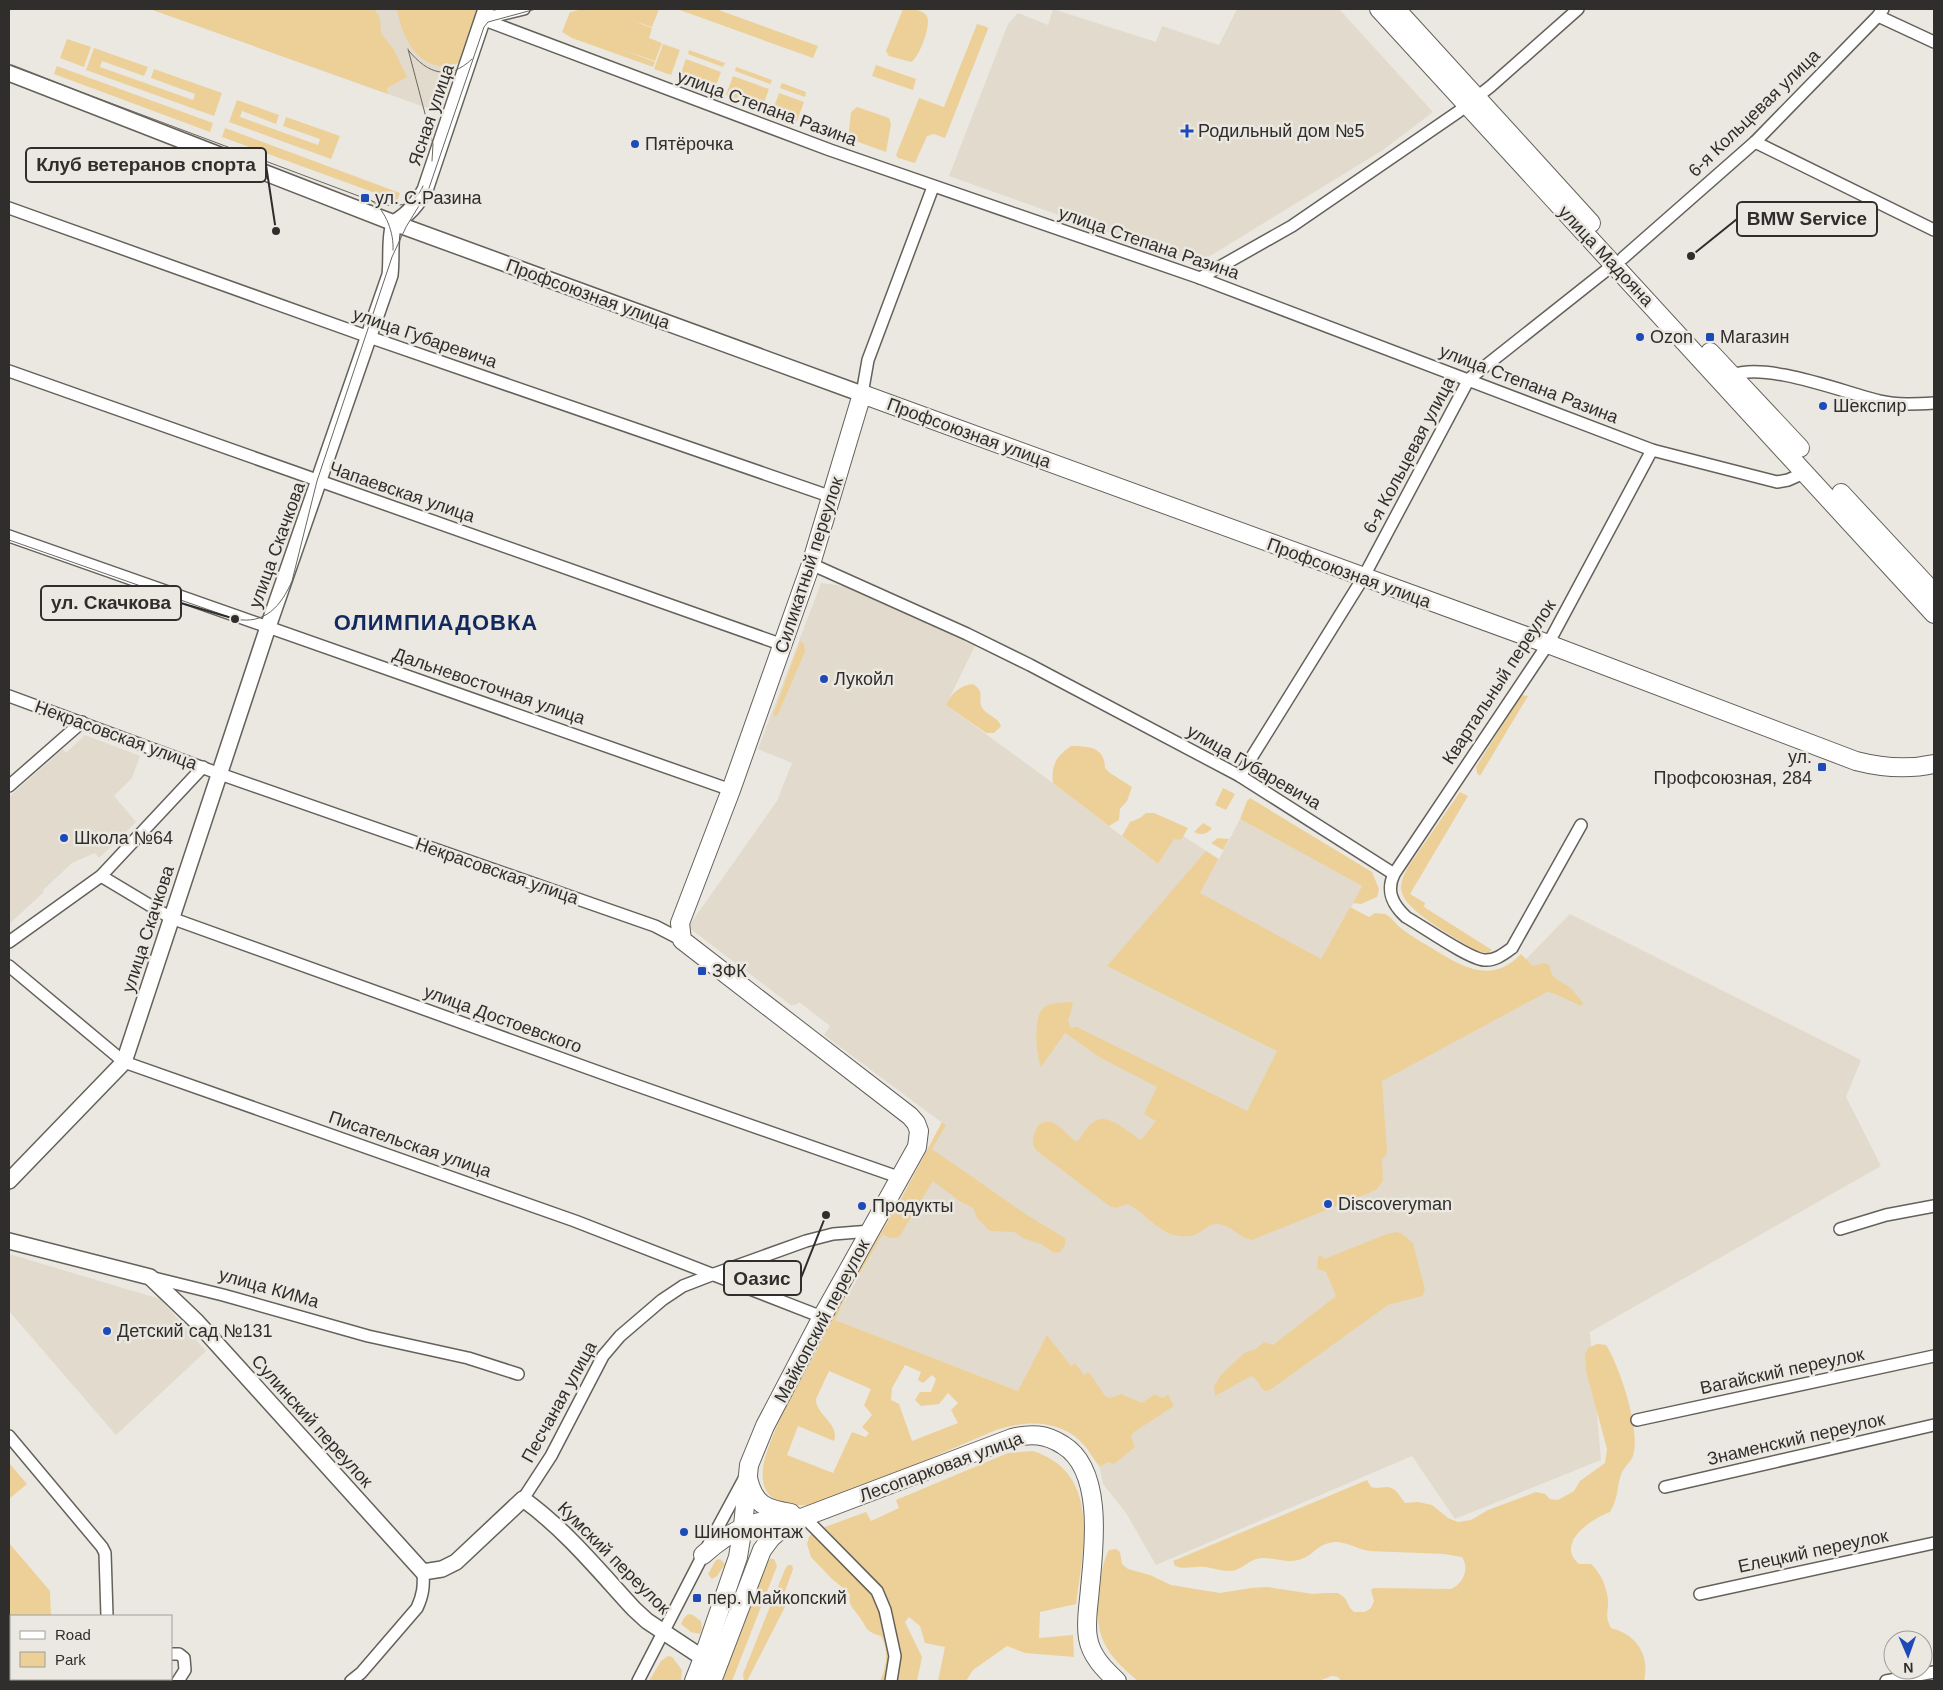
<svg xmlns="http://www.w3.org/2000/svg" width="1943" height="1690" font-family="Helvetica,sans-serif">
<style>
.built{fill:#e2dbcd}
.green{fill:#ecd098;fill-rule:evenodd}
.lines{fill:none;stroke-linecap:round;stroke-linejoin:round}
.street-casing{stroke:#64615b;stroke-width:14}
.secondary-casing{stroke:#64615b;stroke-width:18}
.primary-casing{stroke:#64615b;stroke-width:20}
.street{stroke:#fff;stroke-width:11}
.secondary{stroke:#fff;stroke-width:15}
.primary{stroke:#fff;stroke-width:18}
.tram{stroke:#696763;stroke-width:1}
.poi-dot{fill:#1d4ab7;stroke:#ebe8e1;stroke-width:2}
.labels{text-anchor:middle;stroke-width:5;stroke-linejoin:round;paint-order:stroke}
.street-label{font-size:18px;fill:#302e2c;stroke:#ebe8e1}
.poi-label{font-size:18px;fill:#302e2c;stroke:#ebe8e1;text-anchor:start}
.district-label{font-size:22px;font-weight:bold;letter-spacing:1px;fill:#12295e;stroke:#ebe8e1}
.leader{fill:none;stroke:#302e2c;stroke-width:2}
.callout-dot{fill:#302e2c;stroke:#ebe8e1;stroke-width:2}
.callout{fill:#ebe8e1;stroke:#302e2c;stroke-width:2}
.callout-label{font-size:19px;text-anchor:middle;font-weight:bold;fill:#302e2c}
</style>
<rect width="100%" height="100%" fill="#ebe8e1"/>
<g class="built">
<polygon points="150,9 469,9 430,109"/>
<polygon points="1053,9 1156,42 1162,26 1219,45 1237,9 1339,9 1433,112 1383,150 1197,264 949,176 1008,24 1018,13 1048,25"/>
<polygon points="821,583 843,586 976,644 946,705 1053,783 1158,864 1174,838 1181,840 1183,836 1219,859 1240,819 1362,886 1351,908 1447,964 1483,976 1526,959 1570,914 1861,1060 1846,1097 1881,1166 1590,1332 1601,1460 1455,1519 1412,1456 1156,1565 1126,1513 1103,1484 1100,1469 1093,1456 1084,1445 1074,1435 1062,1428 1048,1425 1018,1391 834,1320 945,1125 824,1035 830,1026 799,1002 796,1005 794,1004 792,1006 688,927 777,801 792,763 758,749"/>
<polygon points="85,735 140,756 132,778 114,796 136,822 99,858 95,853 72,863 43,890 44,892 9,924 9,797 63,749 66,753"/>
<polygon points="9,1254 160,1299 206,1351 116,1435 9,1311"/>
</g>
<g class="green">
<polygon points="150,9 374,9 380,18 381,33 394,50 407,77 387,88 388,94"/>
<path d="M 397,9 L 479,9 L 459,62 C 453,67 447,67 440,66 C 413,62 401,33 397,9 Z"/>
<polygon points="584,9 659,9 652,27 631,20 652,28 649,38 662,43 655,61 620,49 655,62 653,67 572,38 562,32 570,12"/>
<polygon points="677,9 716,9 818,46 813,58"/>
<path d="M 903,9 C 910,9 920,9 926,15 C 933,22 919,58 911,62 L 889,56 L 886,51 Z"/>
<polygon points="977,24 987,27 988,29 945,138 934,134 927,136 915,163 898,158 896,155 919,98 944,107"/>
<polygon points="67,39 91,47 84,67 60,58"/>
<polygon points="663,44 680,50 671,75 654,69"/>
<polygon points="94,48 148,67 144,76 102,61 100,67 193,100 195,94 151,78 154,69 222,93 214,116 86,70"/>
<polygon points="689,50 725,63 723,67 688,54"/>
<polygon points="686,59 721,72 714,91 679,78"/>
<polygon points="876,65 916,79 913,90 872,76"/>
<polygon points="57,66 213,123 210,132 54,74"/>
<polygon points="736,67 772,80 770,84 735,71"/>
<polygon points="733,76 769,89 762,108 726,95"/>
<polygon points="782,83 806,92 805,97 780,88"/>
<polygon points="779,93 804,102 797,121 772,112"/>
<polygon points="237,100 279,115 276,124 242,111 240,117 318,145 320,139 283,126 286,117 340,136 331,159 229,122"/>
<polygon points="857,107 889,118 891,124 886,152 850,139 849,130 851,112"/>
<polygon points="225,128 400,193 397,201 222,137"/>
<polygon points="800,641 804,644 805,652 777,716 773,715"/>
<path d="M 973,684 C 987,693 976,699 983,709 C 988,716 998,717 1001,726 L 994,733 L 986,733 L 946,705 C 951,693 961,685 973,684 Z"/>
<polygon points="1521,695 1528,696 1480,776 1477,773 1476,767"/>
<path d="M 1071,746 C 1088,746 1105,747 1105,768 L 1110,773 L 1132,787 L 1127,801 L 1120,809 L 1119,820 L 1109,826 L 1053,783 C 1051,764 1057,756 1071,746 Z"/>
<polygon points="1223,788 1235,794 1226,810 1215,805"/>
<path d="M 1460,792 L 1468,796 L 1410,894 L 1425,903 L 1424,907 L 1492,950 L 1488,953 L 1476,951 C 1458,939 1408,913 1402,893 C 1399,884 1404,875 1408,867 Z"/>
<polygon points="1250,798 1372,872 1379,889 1377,897 1361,904 1353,903 1362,886 1240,819 1247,801"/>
<polygon points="1146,813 1154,813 1188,828 1181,840 1174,839 1158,864 1122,836 1130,822 1140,818"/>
<path d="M 1203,823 L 1212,828 C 1207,835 1201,835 1194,832 Z"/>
<polygon points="1218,838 1229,839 1223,850 1211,843"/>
<path d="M 1206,851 L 1218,859 L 1200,893 L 1321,959 L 1350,907 L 1369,917 L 1375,913 L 1385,914 C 1392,917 1396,925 1402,929 C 1412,937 1424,943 1435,950 C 1464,968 1492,984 1521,954 L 1533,966 L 1545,963 L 1550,966 C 1551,980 1560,980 1569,987 C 1574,991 1579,998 1583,1003 L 1581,1006 L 1553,993 L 1547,992 L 1382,1081 L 1387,1151 L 1386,1155 L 1382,1159 L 1383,1181 L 1376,1190 L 1252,1240 C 1239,1238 1233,1226 1218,1224 C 1207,1223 1202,1234 1191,1236 C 1162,1240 1150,1216 1128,1204 L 1115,1208 L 1108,1205 L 1037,1151 C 1029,1143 1034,1134 1038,1125 C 1055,1114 1064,1134 1077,1142 C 1082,1136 1086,1128 1092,1123 C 1107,1110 1128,1133 1141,1140 L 1156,1121 L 1144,1114 L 1157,1087 L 1101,1058 L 1065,1033 L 1041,1067 C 1036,1055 1033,1018 1043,1008 C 1050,1002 1063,1003 1071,1002 L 1073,1004 L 1068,1021 L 1071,1028 L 1077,1027 L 1247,1111 L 1277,1051 L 1107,966 Z"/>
<polygon points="942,1122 946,1125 932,1149 1027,1215 1065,1238 1065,1245 1060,1252 1054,1253 1041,1244 1025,1239 1014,1232 990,1231 977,1218 973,1208 961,1202 933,1181 899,1237 889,1238 883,1234 858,1277 857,1274 902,1197"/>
<path d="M 1397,1232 L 1401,1233 L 1413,1243 L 1425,1290 L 1422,1296 L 1388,1305 L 1270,1390 L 1265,1391 C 1259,1387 1258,1378 1251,1376 L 1215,1396 L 1214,1387 L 1220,1376 L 1244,1353 L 1256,1349 L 1264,1342 L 1273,1345 L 1336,1296 L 1326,1272 L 1317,1269 L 1318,1257 L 1322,1255 L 1324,1259 L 1387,1234 Z"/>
<path d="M 845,1297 L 846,1297 L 835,1320 L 1018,1391 L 1047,1335 L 1071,1366 L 1075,1363 L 1084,1375 L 1089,1372 L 1105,1396 L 1110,1398 L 1121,1394 L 1142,1403 L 1155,1394 L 1162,1398 L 1168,1395 L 1174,1406 L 1134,1432 L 1131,1437 L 1135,1447 L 1114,1464 L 1108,1462 L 1101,1466 C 1094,1462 1090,1451 1084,1445 C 1061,1419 1027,1420 996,1430 L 821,1505 C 804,1505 779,1508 767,1492 C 761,1483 762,1468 765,1458 C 776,1420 799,1383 818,1348 C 826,1332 834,1311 845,1297 ZM 905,1365 L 921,1372 L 918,1380 L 923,1383 L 932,1375 L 936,1379 L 931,1392 L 920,1392 L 915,1400 L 921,1406 L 939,1404 L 948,1393 L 958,1403 L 951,1410 L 958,1423 L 912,1441 L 899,1404 L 891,1400 L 892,1388 ZM 829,1371 L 871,1389 L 864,1405 L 872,1415 L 862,1427 L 869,1433 L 866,1437 L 852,1432 L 833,1473 L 787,1455 L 798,1426 L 834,1441 C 840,1423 816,1416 816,1399 Z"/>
<path d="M 1597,1344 L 1606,1345 C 1620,1367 1641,1430 1633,1456 C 1630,1463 1623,1468 1621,1475 C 1616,1490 1619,1496 1610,1512 C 1591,1519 1555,1543 1579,1564 L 1591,1564 C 1601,1573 1609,1591 1608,1605 C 1607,1614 1606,1619 1611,1628 C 1637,1635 1650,1655 1644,1681 L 1341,1681 L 1338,1677 L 1332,1676 L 1318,1681 L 1138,1681 C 1101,1650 1093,1632 1100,1584 C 1102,1572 1103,1561 1109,1550 L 1116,1549 L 1120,1552 L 1122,1564 L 1128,1569 L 1150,1575 L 1171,1585 L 1220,1593 L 1251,1588 L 1267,1587 L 1313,1594 L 1324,1593 L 1338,1593 L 1345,1598 L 1350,1608 L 1354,1612 L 1365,1612 L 1371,1608 L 1374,1601 L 1371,1590 L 1374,1588 L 1451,1589 C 1463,1584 1470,1569 1462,1557 L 1444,1554 L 1369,1551 C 1357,1549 1347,1542 1335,1542 C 1315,1544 1315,1556 1298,1560 C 1287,1563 1275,1558 1264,1558 C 1251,1558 1246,1566 1236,1570 C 1225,1573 1215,1568 1205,1567 C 1194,1566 1185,1570 1175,1566 L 1173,1561 L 1367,1480 L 1371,1487 C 1378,1489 1381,1487 1387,1487 C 1396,1487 1400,1497 1405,1503 L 1418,1502 L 1432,1505 L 1448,1518 L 1458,1522 L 1471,1520 L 1488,1510 L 1536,1492 L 1545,1494 L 1550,1499 L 1558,1500 L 1574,1491 L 1580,1481 L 1605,1463 L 1607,1449 L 1586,1371 L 1585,1355 L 1588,1348 Z"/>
<path d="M 1033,1451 C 1102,1473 1083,1549 1076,1604 L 1040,1612 L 1039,1638 L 1073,1635 L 1074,1657 L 1025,1653 L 1007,1646 L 973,1670 L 966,1681 L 938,1681 L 945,1647 L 925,1643 L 920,1626 L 909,1617 L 905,1622 L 922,1657 L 917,1681 L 880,1681 C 887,1666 889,1650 881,1636 C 863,1631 868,1627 858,1615 C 852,1607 848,1605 850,1594 L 831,1578 L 811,1557 L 807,1544 L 809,1537 L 814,1531 L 866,1512 L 871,1521 L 899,1508 L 896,1500 L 1008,1453 Z"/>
<polygon points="9,1463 27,1484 9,1499"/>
<polygon points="9,1543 50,1591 51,1616 11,1616 11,1630 9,1625"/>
<polygon points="720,1559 725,1564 717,1576 712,1579 708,1574 716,1560"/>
<polygon points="770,1559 774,1559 777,1566 732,1681 722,1681 734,1643 766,1563"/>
<polygon points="788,1565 792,1565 793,1569 782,1600 785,1607 747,1681 744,1681 743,1674 785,1569"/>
<polygon points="688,1614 693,1615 701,1621 702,1628 700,1634 691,1632 681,1624 684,1618"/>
<polygon points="668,1656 672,1657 682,1670 681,1681 649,1681 661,1661"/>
</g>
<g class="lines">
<defs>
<g id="street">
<polyline points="1878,16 1934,42"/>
<polyline points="482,19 830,150 1200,278 1652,450 1777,482 1788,480 1806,472"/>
<polyline points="482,19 524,9"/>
<polyline points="1755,142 1934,230"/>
<polyline points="9,208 369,337 832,497"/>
<polyline points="1623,258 1755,142 1878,16 1883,9"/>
<polyline points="1200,278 1292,226 1458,112 1491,86 1578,9"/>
<polyline points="9,371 783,645"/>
<path d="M 1732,375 C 1768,362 1842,392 1880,401 C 1897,405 1916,404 1934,403"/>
<polyline points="862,394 868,360 933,187"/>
<polyline points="9,536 731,790"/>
<polyline points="811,564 967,634 1030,665 1240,776 1394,874"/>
<polyline points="9,696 220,774 655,926 682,940"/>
<polyline points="1240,776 1363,578 1469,379 1613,265"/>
<polyline points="9,786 82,722"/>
<path d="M 1581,825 L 1512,948 C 1504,954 1495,961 1484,960 C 1469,959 1422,926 1406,917 C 1392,904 1386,891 1394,874 L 1548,644 L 1652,450"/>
<polyline points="101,876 171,918 621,1080 901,1178"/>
<polyline points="9,942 101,876 203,767"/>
<polyline points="9,966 124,1062 575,1221 822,1317"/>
<polyline points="1840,1229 1886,1215 1934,1206"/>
<polyline points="150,1277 223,1295 368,1336 468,1358 518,1374"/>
<polyline points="1637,1420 1934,1356"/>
<polyline points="9,1436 102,1547 105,1553 107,1616"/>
<polyline points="1665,1487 1934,1425"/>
<polyline points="523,1499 551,1456 603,1356 620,1336 662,1300 683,1286 714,1274 806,1241 833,1234 871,1231"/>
<polyline points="804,1517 877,1591 885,1610 895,1656 891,1681"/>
<polyline points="1700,1594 1934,1543"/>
<polyline points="171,1654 179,1654 184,1658 185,1670 178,1681"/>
<path d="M 351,1681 L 361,1673 L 417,1608 C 423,1595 424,1586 423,1572"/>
<polyline points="638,1681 703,1555 745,1477"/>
<polyline points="1886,1681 1934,1672"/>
</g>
<g id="secondary">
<polyline points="9,73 394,223 862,394"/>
<path d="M 394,223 C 409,214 417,204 425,190 L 486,9"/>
<path d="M 9,1181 L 124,1062 L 268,627 L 390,275 C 392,257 389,239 394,223"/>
<path d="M 9,1241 L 150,1277 L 197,1322 L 423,1572 L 442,1569 L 456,1562 L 523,1499 C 566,1530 599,1571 634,1609 L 647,1621 L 703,1658"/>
</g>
<g id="primary">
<polyline points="1379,9 1934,614"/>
<polyline points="1396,9 1591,223"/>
<polyline points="1710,352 1800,448"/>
<polyline points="1841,493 1934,593"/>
<path d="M 748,1478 C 754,1505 766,1509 791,1513"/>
<path d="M 703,1555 C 732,1529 756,1518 796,1517"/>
<path d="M 694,1681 L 703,1658 L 738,1557 L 743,1526 L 749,1465 L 765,1426 L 822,1317 L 917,1147 L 919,1131 L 916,1123 L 910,1116 L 682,940 L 680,923 L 731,790 L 811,564 L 862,394 L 1548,644 L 1856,761 C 1883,768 1907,770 1934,764"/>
<path d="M 712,1681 L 762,1550 L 771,1538 L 780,1530 L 804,1517 L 1012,1438 C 1031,1433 1046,1434 1063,1445 C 1104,1470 1094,1548 1090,1588 C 1089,1604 1085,1622 1088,1638 C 1091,1656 1104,1669 1117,1681"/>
</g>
</defs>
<use href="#street" class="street-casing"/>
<use href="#secondary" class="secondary-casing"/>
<use href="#primary" class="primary-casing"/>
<use href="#street" class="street"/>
<use href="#secondary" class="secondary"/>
<use href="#primary" class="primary"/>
<g class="tram">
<polyline points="408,49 433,144 432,161"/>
<path d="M 409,51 C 428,74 449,81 472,59"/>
<path d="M 9,65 L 380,204 C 399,208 415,205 423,186"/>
<path d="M 372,201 C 386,211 394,233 393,250"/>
<path d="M 9,540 L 235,619 C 265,625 281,606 292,581 L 317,481 L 392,257 L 406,227 L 428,191 L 484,27 L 488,22 L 536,9"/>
</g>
</g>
<g class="poi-dot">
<path d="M1184.5 123.5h5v5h5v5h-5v5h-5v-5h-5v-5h5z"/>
<circle cx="635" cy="144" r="5"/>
<rect x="360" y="193" width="10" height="10" rx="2.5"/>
<circle cx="1640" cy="337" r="5"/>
<rect x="1705" y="332" width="10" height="10" rx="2.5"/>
<circle cx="1823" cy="406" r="5"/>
<circle cx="824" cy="679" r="5"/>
<rect x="1817" y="762" width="10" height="10" rx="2.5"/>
<circle cx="64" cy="838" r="5"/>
<rect x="697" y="966" width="10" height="10" rx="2.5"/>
<circle cx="1328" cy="1204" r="5"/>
<circle cx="862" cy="1206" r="5"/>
<circle cx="107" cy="1331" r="5"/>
<circle cx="684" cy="1532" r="5"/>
<rect x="692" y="1593" width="10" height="10" rx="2.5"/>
</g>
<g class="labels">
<g class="street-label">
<text transform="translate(767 108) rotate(20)" y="6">улица Степана Разина</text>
<text transform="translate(1754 113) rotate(-44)" y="6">6-я Кольцевая улица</text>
<text transform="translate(431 115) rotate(-71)" y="6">Ясная улица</text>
<text transform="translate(1149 243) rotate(19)" y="6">улица Степана Разина</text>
<text transform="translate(1606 256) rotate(47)" y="6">улица Мадояна</text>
<text transform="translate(588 294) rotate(20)" y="6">Профсоюзная улица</text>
<text transform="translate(425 338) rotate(19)" y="6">улица Губаревича</text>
<text transform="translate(1529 384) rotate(21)" y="6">улица Степана Разина</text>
<text transform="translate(969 433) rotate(20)" y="6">Профсоюзная улица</text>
<text transform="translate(1409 455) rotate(-62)" y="6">6-я Кольцевая улица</text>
<text transform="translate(402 492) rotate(19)" y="6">Чапаевская улица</text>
<text transform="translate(277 545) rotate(-70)" y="6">улица Скачкова</text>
<text transform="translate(809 565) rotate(-72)" y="6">Силикатный переулок</text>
<text transform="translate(1349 573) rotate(20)" y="6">Профсоюзная улица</text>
<text transform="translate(1499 682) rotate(-57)" y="6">Квартальный переулок</text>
<text transform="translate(489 686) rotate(19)" y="6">Дальневосточная улица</text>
<text transform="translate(116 735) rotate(20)" y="6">Некрасовская улица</text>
<text transform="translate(1254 767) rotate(30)" y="6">улица Губаревича</text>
<text transform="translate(497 871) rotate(19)" y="6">Некрасовская улица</text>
<text transform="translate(148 929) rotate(-72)" y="6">улица Скачкова</text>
<text transform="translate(503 1019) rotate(20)" y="6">улица Достоевского</text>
<text transform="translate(410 1144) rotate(19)" y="6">Писательская улица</text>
<text transform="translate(269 1288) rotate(16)" y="6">улица КИМа</text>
<text transform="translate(822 1321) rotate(-62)" y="6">Майкопский переулок</text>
<text transform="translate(1782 1371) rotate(-12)" y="6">Вагайский переулок</text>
<text transform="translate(559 1402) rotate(-61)" y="6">Песчаная улица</text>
<text transform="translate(312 1421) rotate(48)" y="6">Сулинский переулок</text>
<text transform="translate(1796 1439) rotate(-13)" y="6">Знаменский переулок</text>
<text transform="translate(941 1467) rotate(-20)" y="6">Лесопарковая улица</text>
<text transform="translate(1813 1551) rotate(-12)" y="6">Елецкий переулок</text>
<text transform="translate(614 1558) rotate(45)" y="6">Кумский переулок</text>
</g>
<g class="poi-label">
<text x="1198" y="137">Родильный дом №5</text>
<text x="645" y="150">Пятёрочка</text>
<text x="375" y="204">ул. С.Разина</text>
<text x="1650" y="343">Ozon</text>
<text x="1720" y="343">Магазин</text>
<text x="1833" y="412">Шекспир</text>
<text x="834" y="685">Лукойл</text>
<text x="1812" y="763" text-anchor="end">ул.<tspan x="1812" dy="21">Профсоюзная, 284</tspan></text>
<text x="74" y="844">Школа №64</text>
<text x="712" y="977">ЗФК</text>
<text x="1338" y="1210">Discoveryman</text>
<text x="872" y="1212">Продукты</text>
<text x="117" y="1337">Детский сад №131</text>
<text x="694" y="1538">Шиномонтаж</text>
<text x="707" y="1604">пер. Майкопский</text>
</g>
<g class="district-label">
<text x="436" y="630">ОЛИМПИАДОВКА</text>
</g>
</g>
<path class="leader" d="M276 231L266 165M1691 256L1737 219M235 619L181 603M826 1215L801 1278"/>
<g class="callout-dot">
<circle cx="276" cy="231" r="5"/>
<circle cx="1691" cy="256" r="5"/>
<circle cx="235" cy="619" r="5"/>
<circle cx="826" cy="1215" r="5"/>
</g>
<g class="callout">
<rect x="26" y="148" width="240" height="34" rx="5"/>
<rect x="1737" y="202" width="140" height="34" rx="5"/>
<rect x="41" y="586" width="140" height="34" rx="5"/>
<rect x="724" y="1261" width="77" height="34" rx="5"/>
</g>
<g class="callout-label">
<text x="146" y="171">Клуб ветеранов спорта</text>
<text x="1807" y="225">BMW Service</text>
<text x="111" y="609">ул. Скачкова</text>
<text x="762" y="1285">Оазис</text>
</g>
<rect width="1943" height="1690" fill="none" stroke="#302e2c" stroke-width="20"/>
<rect x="10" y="1615" width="162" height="65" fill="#ebe8e1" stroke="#a09e99"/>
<rect x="20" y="1631" width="25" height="8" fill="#ffffff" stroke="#a09e99"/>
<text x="55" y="1640" font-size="15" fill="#302e2c">Road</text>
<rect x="20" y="1652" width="25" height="15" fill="#ecd098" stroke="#a09e99"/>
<text x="55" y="1665" font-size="15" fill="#302e2c">Park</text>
<g transform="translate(1908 1655) rotate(178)"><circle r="24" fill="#ebe8e1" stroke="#a09e99"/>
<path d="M0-4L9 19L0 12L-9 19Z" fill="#1d4ab7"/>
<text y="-8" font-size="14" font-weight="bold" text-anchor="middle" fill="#302e2c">N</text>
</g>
</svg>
